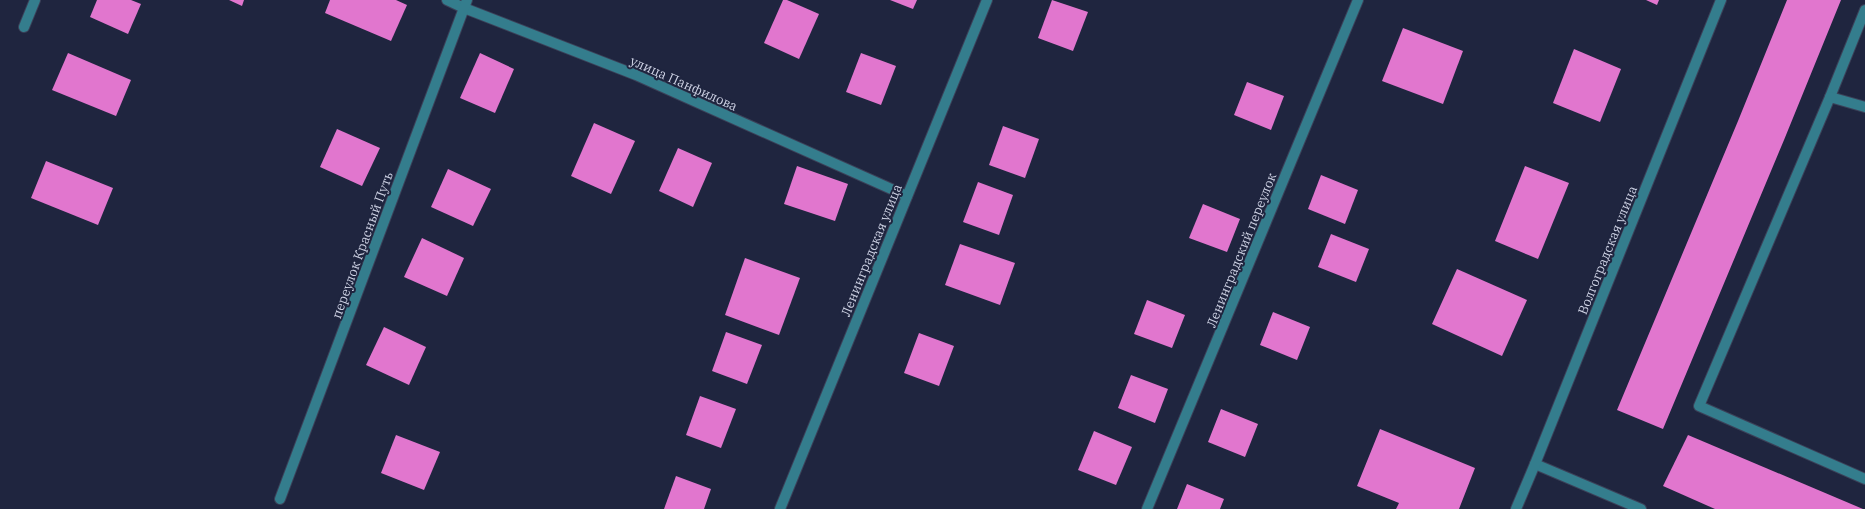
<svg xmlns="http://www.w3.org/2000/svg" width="1865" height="509" font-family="'IBM Plex Serif',serif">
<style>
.building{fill:#e176ce}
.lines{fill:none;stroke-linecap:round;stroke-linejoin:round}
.minor-casing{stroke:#3b4159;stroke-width:12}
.minor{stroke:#347d8d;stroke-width:10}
.labels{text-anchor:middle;stroke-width:4;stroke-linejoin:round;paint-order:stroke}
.street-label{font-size:13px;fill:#ced2e4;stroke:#1f253f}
</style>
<rect width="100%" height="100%" fill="#1f253f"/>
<g class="building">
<polygon points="97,0 131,0 141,4 128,34 90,17"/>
<polygon points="229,0 244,0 242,6"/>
<polygon points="330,0 396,0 407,5 391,41 325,13"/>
<polygon points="783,0 787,0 819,14 799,59 764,43"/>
<polygon points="890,0 917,0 913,9"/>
<polygon points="1052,0 1088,12 1073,51 1038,38"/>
<polygon points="1646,0 1659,0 1657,5"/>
<polygon points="1787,0 1841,0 1784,140 1663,429 1617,410 1738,121"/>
<polygon points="1403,28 1463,51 1443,104 1382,81"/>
<polygon points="1574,49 1621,69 1600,122 1553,103"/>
<polygon points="68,53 131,80 116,116 52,90"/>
<polygon points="480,53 514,69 495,113 460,98"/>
<polygon points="861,53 896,66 881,105 846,92"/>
<polygon points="1247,82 1284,96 1271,130 1234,115"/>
<polygon points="594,123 635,141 611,194 571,176"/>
<polygon points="1003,126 1039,139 1025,178 989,165"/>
<polygon points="337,129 380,148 362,186 320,167"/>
<polygon points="678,148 712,163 693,207 659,191"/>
<polygon points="46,161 113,188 98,225 31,198"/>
<polygon points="797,166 848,184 835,221 784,204"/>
<polygon points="1525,166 1569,183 1538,259 1495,241"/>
<polygon points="448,169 491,189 473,226 431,207"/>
<polygon points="1321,175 1358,190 1345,224 1308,209"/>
<polygon points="978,182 1013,195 999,235 963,222"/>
<polygon points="1203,204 1240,219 1227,252 1189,238"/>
<polygon points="1331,234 1369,249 1356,282 1318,267"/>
<polygon points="422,238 464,258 447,296 404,277"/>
<polygon points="960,244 1015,263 1000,305 945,285"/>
<polygon points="745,258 800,278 779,335 725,315"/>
<polygon points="1457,269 1527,300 1502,356 1432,324"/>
<polygon points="1147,300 1185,315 1172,348 1134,334"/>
<polygon points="1273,312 1310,327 1297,360 1260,345"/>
<polygon points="384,327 426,347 409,385 366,365"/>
<polygon points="726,332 762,345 747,384 712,371"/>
<polygon points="919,333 954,346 939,386 904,373"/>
<polygon points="1131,375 1168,389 1155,423 1118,408"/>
<polygon points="700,396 736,409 721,448 686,435"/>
<polygon points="1221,409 1258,424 1245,457 1208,442"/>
<polygon points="1380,429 1475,468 1459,509 1396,509 1399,503 1357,486"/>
<polygon points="1094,431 1132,447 1116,485 1078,470"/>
<polygon points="396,435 440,452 424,490 381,473"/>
<polygon points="1688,435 1863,509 1715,509 1663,486"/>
<polygon points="676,476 711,489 704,509 664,509"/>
<polygon points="1187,484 1224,499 1220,509 1177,509"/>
</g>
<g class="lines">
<defs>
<g id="minor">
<polyline points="447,0 464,8 636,75 907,196"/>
<polyline points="1865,10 1830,97 1699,406 1865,479"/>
<polyline points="24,27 35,0"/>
<polyline points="1830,97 1865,107"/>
<polyline points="1535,464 1641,509"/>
<polyline points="280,499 467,0"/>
<polyline points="780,509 987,0"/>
<polyline points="1147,509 1358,0"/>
<polyline points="1516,509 1535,464 1721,0"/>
</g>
</defs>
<use href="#minor" class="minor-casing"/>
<use href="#minor" class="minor"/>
</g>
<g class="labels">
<g class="street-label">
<text transform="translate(684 83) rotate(24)" y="5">улица Панфилова</text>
<text transform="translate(362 245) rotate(-70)" y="5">переулок Красный Путь</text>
<text transform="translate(871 250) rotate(-68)" y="5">Ленинградская улица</text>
<text transform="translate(1241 250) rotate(-68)" y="5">Ленинградский переулок</text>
<text transform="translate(1607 250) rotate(-68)" y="5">Волгоградская улица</text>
</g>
</g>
</svg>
